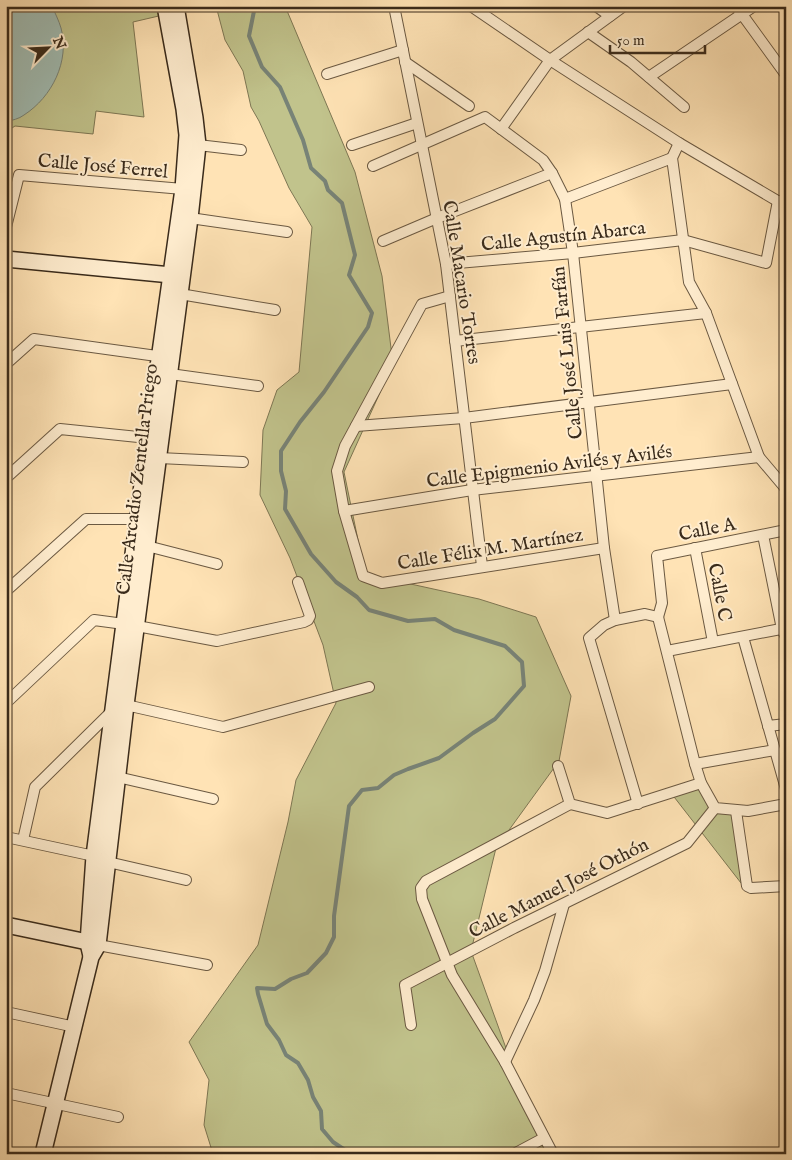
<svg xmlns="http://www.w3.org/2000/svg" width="792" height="1160" font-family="'IM FELL English',serif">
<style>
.green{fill:#c1c38c;stroke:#7e7754}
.water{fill:#a1bdb4;stroke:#788377}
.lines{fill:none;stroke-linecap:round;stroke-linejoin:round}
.stream{stroke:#788377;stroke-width:4}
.street-casing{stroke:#6b5942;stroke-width:12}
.secondary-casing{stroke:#3a2b1b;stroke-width:18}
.street{stroke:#ffedcf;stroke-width:10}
.secondary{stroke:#ffedcf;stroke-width:15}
.labels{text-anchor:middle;stroke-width:4;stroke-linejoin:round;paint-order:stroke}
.street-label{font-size:19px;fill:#3a2b1b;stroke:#ffedcf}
</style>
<rect width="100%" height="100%" fill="#ffe3b5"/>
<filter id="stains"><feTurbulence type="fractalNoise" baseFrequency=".004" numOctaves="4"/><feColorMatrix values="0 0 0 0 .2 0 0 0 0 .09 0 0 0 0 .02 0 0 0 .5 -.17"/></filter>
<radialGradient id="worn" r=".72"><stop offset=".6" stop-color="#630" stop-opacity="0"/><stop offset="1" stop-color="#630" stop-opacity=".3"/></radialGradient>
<g class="green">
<polygon points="6,6 162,6 163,15 133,22 144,117 96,111 93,134 15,126 6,132"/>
<polygon points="216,6 285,6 355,172 382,276 393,364 344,472 365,574 479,599 536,617 571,696 559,761 496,848 471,951 529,1112 551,1154 213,1154 204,1125 209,1080 189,1042 258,945 288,822 296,780 336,703 323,645 290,558 260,495 263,430 277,390 299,372 312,227 289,188 259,121 251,107 243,71 225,40"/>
<polygon points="700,784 712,808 736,812 747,883 741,883 671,793"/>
</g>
<path class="water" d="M 6,6 L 52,6 C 55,13 59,21 61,28 C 70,61 52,97 24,115 C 19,119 12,120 6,122 Z"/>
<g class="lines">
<polyline class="stream" points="255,6 249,36 262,67 280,87 303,140 311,168 325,181 328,190 342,203 355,255 349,275 372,313 368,327 324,392 300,422 281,451 281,471 286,491 285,509 311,554 336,582 357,597 369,610 408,621 435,619 454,630 505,646 522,662 524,686 495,719 473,733 439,758 408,769 394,775 378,788 362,790 349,806 334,916 334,937 326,953 307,973 291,979 275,989 257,988 258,994 267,1024 279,1040 286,1055 298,1063 308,1080 313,1097 321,1111 322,1129 333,1142 345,1150 347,1154"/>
<defs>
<g id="street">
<polyline points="394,6 446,264 482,566"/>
<polyline points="471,6 550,60 679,143 786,206"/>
<polyline points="596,6 610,16"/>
<polyline points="736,6 786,75"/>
<polyline points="588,32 631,62 684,107"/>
<polyline points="405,62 469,106"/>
<polyline points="327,74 403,50"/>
<polyline points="649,77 754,6"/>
<polyline points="501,129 550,60 624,6"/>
<polyline points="679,143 672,158 689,282 706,313 759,457 786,489"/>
<polyline points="198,145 241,150"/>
<polyline points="352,145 417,123"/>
<polyline points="373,166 485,117 543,160 552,173 565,199 573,253 604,548 615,620"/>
<polyline points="565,199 672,158"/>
<polyline points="190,218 287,232"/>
<polyline points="6,227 19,175 183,189"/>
<polyline points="383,241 437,218 552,173"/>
<polyline points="446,264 573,253 683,240 766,263 778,201"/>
<polyline points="180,294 275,310"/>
<polyline points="450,296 422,304 345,446 337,471 344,511 363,576 382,583 604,548"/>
<polyline points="455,341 706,313"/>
<polyline points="6,364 34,339 164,357"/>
<polyline points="170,374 258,386"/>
<polyline points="356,426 464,418 732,384"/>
<polyline points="159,458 243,462"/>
<polyline points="6,478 60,429 148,438"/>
<polyline points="344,511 472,490 759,457"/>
<polyline points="763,535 782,629 786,637"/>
<polyline points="147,546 217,564"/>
<polyline points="695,548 713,642"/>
<polyline points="6,591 86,519 138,519"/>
<polyline points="658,617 695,764 701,783 715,808 748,811 786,804"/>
<polyline points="658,617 662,603 657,556 786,530"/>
<polyline points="137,626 217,641 304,622 308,620 310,616 298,582"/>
<polyline points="743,637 786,789"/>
<polyline points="667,651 786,628"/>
<polyline points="6,703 94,620 124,624"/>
<polyline points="126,705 223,727 369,687"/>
<polyline points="768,726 786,724"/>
<polyline points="695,764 775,750"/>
<polyline points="558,766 570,804 607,813 701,783"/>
<polyline points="113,776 213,799"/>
<polyline points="638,804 589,638 604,625 615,620 645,614 658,617"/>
<polyline points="736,811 747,886 751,888 786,886"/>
<polyline points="6,837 94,856"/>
<polyline points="23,840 35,787 112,711"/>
<polyline points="108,862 186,880"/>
<polyline points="98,945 207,965"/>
<polyline points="6,1012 75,1027"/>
<polyline points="411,1025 405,985 514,928 687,843 715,808"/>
<polyline points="505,1062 534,1000 545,971 564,904"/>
<polyline points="6,1093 118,1117"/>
<polyline points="514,1154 544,1138"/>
<polyline points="553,1154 505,1062 452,975 422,899 421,888 426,881 570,804"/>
</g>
<g id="secondary">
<polyline points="6,259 171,275"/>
<polyline points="6,925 97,944"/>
<polyline points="91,956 88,943 94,856 148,438 183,189 187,135 184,109 165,6"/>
<polyline points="43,1154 91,957 98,945 126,705 190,218 198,145 195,118 176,6"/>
</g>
</defs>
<use href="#street" class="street-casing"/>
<use href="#secondary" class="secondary-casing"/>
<use href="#street" class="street"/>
<use href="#secondary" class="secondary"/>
</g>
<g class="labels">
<g class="street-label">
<text transform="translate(103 165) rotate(5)" y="7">Calle José Ferrel</text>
<text transform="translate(563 235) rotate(-6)" y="7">Calle Agustín Abarca</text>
<text transform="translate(463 282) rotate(81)" y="7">Calle Macario Torres</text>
<text transform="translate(566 353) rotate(-96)" y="7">Calle José Luis Farfán</text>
<text transform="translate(549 465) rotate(-7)" y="7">Calle Epigmenio Avilés y Avilés</text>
<text transform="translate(136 479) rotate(-83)" y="7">Calle Arcadio Zentella Priego</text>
<text transform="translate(707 528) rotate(-11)" y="7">Calle A</text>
<text transform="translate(490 548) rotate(-9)" y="7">Calle Félix M. Martínez</text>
<text transform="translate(721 592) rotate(79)" y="7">Calle C</text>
<text transform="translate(558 887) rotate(-27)" y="7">Calle Manuel José Othón</text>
</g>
</g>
<rect width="792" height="1160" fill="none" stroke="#ffe3b5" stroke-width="25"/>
<rect x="8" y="8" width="777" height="1145" fill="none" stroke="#3a2b1b" stroke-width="2.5"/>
<rect x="12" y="12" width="767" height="1135" fill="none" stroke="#3a2b1b"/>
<g transform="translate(48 48) rotate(66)" stroke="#ffedcf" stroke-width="4" paint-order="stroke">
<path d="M0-4L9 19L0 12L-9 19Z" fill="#3a2b1b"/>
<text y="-8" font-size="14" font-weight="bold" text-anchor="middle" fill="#3a2b1b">N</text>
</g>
<path d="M610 45v8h95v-8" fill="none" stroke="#3a2b1b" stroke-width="2.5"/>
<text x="617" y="45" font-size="15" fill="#3a2b1b" stroke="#ffedcf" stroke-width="4" paint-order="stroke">50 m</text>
<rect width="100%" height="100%" filter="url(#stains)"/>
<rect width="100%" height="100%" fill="url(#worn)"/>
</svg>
